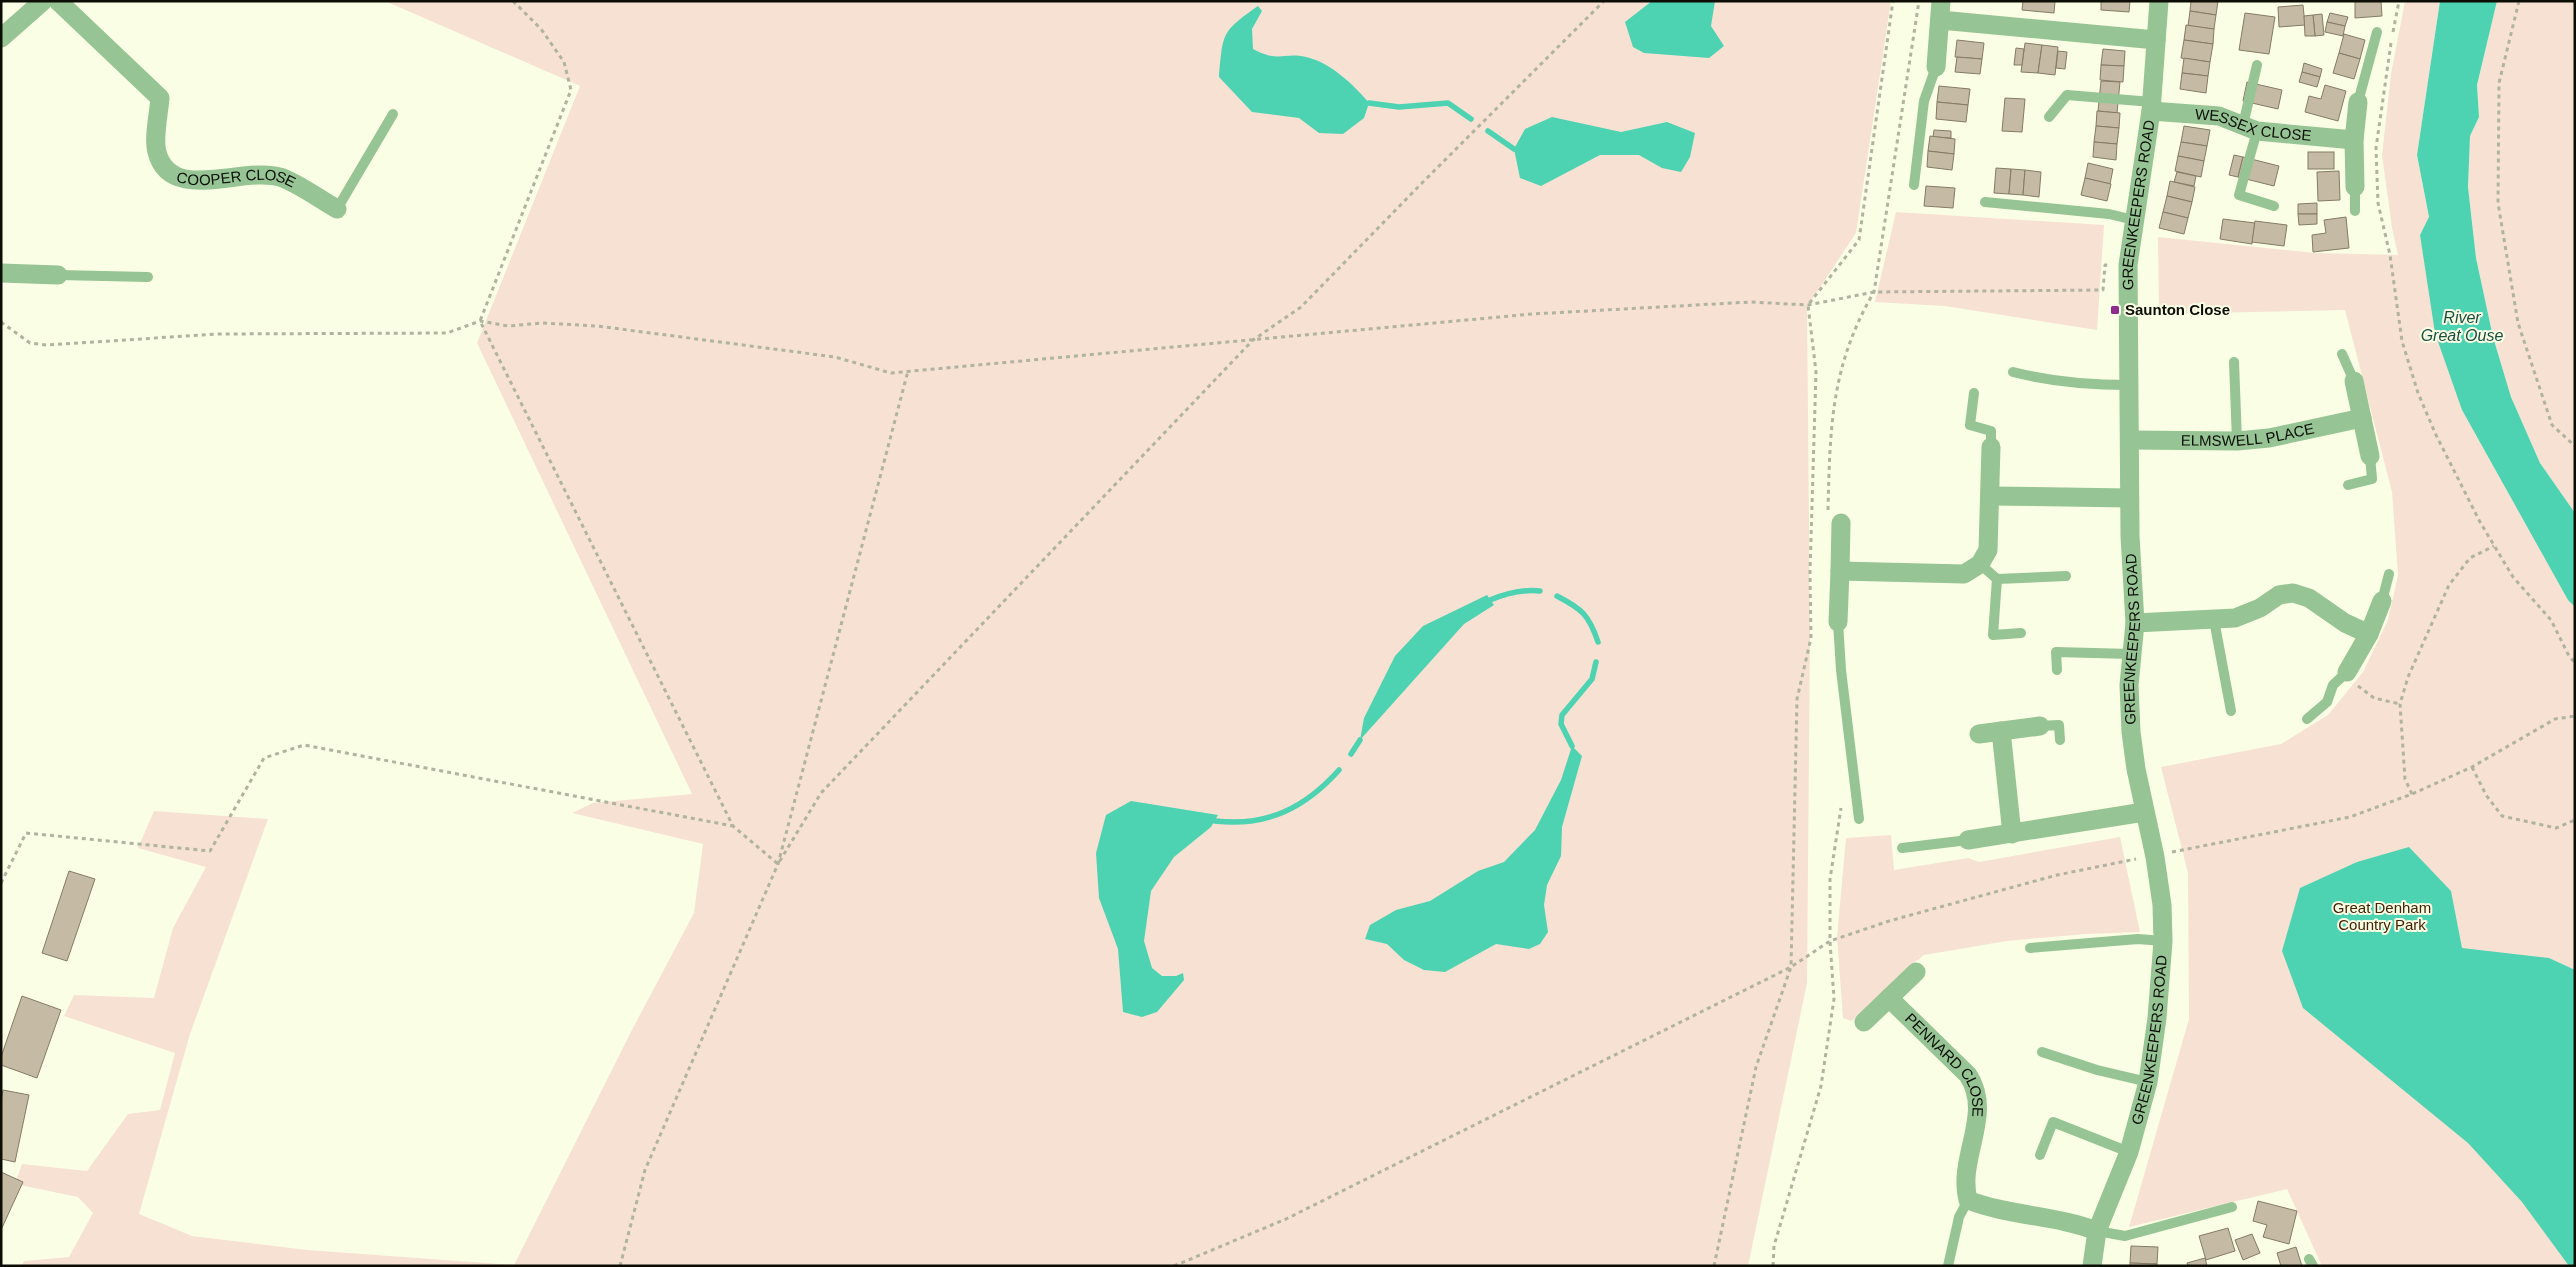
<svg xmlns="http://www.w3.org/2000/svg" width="2576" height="1267" font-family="Arial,sans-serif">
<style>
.green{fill:#f7e1d3}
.water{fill:#4dd3b1}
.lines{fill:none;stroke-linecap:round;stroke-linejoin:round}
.stream{stroke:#4dd3b1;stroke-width:5.5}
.building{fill:#c5baa3;stroke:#857b65}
.path{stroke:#b0b39f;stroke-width:3;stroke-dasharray:4 4;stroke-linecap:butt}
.lane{stroke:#96c494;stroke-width:10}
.street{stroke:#96c494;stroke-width:19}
.poi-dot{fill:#912a8e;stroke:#fafee5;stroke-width:2}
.labels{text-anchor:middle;stroke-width:4;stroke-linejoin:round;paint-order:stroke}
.street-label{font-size:15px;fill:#0c0e06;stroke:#fafee5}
.poi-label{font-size:15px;font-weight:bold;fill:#0c0e06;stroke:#fafee5;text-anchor:start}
.park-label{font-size:15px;fill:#422106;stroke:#fafee5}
.water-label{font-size:16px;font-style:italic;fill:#174f41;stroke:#fafee5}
</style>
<rect width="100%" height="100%" fill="#fafee5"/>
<g class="green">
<polygon points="385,1 1891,1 1856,233 1807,307 1810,634 1807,983 1748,1266 22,1266 24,1261 69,1257 93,1213 78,1197 15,1184 22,1164 87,1171 128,1114 160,1110 175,1053 64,1016 74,995 154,998 173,928 206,867 138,848 154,811 268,819 190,1034 139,1214 192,1236 307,1250 514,1265 634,1026 694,913 703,844 572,813 593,803 692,794 477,343 580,86"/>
<polygon points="2405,1 2440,1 2417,155 2429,218 2420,235 2462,410 2568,599 2575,607 2575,1266 2322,1266 2287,1189 2129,1227 2189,1019 2188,873 2161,767 2281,744 2328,715 2363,672 2388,620 2398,575 2392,492 2345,310 2159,314 2158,237 2315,253 2398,255 2392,228 2382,155 2391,74"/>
<polygon points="2497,1 2575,1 2575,513 2540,463 2511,397 2493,337 2476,258 2468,187 2470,136 2479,117 2477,85"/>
<polygon points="1896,212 2104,225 2097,330 1945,306 1875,302"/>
<polygon points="1891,835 1894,870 1968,858 1979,862 2120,837 2140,932 2085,934 2007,941 1924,955 1906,969 1852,1021 1843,1018 1837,937 1846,838"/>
</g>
<g class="water">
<polygon points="1652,1 1715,1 1711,26 1724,46 1709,58 1644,53 1633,47 1625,22"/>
<polygon points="2440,1 2497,1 2477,85 2479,117 2470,136 2468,187 2476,258 2493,337 2511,397 2540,463 2575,513 2575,607 2568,600 2462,410 2435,333 2420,235 2429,217 2417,155"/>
<path d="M 1258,6 L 1262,11 L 1252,29 L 1253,49 C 1279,63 1283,52 1306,57 C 1330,62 1354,85 1369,103 L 1364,118 L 1343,134 L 1319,133 L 1299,118 L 1252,112 L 1219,77 C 1223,33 1221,32 1258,6 Z"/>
<polygon points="1552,117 1621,132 1667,122 1695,133 1690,157 1681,172 1662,168 1639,155 1600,155 1541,186 1520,178 1514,149 1525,129"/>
<polygon points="1487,595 1494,605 1464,624 1360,740 1364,718 1395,656 1423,626"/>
<polygon points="1572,746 1582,756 1562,827 1561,856 1547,885 1544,905 1548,932 1540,944 1529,949 1496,944 1445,972 1424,970 1404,960 1387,944 1365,939 1370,925 1396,910 1430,901 1478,871 1504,862 1535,830 1561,780"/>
<polygon points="1131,801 1218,815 1211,827 1174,857 1151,891 1144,941 1152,968 1162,976 1176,976 1183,973 1184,980 1157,1012 1142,1017 1123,1012 1118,949 1099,898 1096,853 1106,815"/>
<polygon points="2409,847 2451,891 2462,948 2549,958 2575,970 2575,1266 2569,1266 2522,1202 2468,1143 2303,1008 2282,951 2300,888 2357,862"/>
</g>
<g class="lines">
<g class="stream">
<polyline points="1369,103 1399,107 1448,103 1471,119"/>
<polyline points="1488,131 1514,149"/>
<path d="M 1557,596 C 1582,609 1589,615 1598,642"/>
<path d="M 1490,600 C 1507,593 1522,589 1540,591"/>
<polyline points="1572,746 1561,724 1562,715 1592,679 1596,662"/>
<polyline points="1351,754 1360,740"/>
<path d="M 1215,821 C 1267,827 1305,808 1339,770"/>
</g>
</g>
<g class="building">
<polygon points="2023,1 2055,1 2054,13 2022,10"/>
<polygon points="2101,1 2130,1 2129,12 2101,10"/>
<polygon points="2191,1 2218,1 2216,15 2190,11"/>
<polygon points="2355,1 2381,1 2382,16 2355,18"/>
<polygon points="2303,5 2305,25 2279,27 2278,7"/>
<polygon points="2190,11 2216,15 2214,29 2188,26"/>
<polygon points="2245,13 2275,17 2269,54 2239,50"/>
<polygon points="2330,13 2348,17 2345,26 2327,22"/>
<polygon points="2322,14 2324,35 2315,36 2313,15"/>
<polygon points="2313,15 2315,36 2305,36 2304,16"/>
<polygon points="2327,22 2345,26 2343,36 2325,32"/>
<polygon points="2186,25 2214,29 2213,44 2184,40"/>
<polygon points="2344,34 2365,40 2360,59 2339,53"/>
<polygon points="1957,40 1984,43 1982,59 1955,57"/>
<polygon points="2184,40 2213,44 2210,62 2181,58"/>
<polygon points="2025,43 2042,45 2038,73 2021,72"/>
<polygon points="2042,45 2058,47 2055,75 2038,73"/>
<polygon points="2016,48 2024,49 2022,65 2014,65"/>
<polygon points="2103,49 2125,51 2124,66 2101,65"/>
<polygon points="2058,51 2067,52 2065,69 2056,68"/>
<polygon points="2339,53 2360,59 2354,79 2333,73"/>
<polygon points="1957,57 1982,59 1980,74 1955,72"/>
<polygon points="2184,58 2210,62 2208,76 2182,73"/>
<polygon points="2304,63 2322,69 2320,77 2302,72"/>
<polygon points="2101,65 2124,66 2123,82 2100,80"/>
<polygon points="2302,72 2320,77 2317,87 2299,82"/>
<polygon points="2182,73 2208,76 2206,93 2180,89"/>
<polygon points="2101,81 2120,82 2117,113 2098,111"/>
<polygon points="2247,82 2282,90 2278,109 2243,101"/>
<polygon points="2325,85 2346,91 2338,121 2305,112 2309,96 2321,99"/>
<polygon points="1939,86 1970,89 1968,105 1937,102"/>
<polygon points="2005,98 2025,99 2022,132 2002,131"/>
<polygon points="1937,102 1968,105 1966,122 1936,119"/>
<polygon points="2097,111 2120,113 2119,128 2096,126"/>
<polygon points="2096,126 2119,128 2117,144 2094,142"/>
<polygon points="2184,126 2210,130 2207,146 2181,142"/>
<polygon points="1934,130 1951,131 1951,138 1933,137"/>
<polygon points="1930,136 1955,139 1954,154 1928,151"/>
<polygon points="2094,142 2117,144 2116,160 2093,157"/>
<polygon points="2181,142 2207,146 2204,161 2178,156"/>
<polygon points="1928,151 1954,154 1952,170 1927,167"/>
<rect x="2308" y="152" width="26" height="17"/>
<polygon points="2234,155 2243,157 2238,177 2229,175"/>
<polygon points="2178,156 2204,161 2201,177 2175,171"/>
<polygon points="2243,157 2279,166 2274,186 2238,177"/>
<polygon points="2088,163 2113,169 2110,184 2085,178"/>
<polygon points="1996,168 2011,169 2009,194 1994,193"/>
<polygon points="2011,169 2025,170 2023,195 2009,194"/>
<polygon points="2025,170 2041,172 2039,197 2023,195"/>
<polygon points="2339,171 2340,200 2318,201 2317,172"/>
<polygon points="2177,172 2196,176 2194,186 2174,182"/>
<polygon points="2085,178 2111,184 2107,201 2081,195"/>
<polygon points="2170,181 2195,187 2192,202 2167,196"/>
<polygon points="1926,186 1955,188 1953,208 1924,206"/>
<polygon points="2167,196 2192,202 2188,218 2163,212"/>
<polygon points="2317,203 2317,214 2298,214 2298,204"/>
<polygon points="2163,212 2188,218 2184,234 2159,228"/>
<polygon points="2298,214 2317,214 2317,224 2299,225"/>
<polygon points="2346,217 2349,248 2313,252 2312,235 2326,233 2324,220"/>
<polygon points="2223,219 2255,223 2252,244 2220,239"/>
<polygon points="2255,221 2287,225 2284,246 2252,242"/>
<polygon points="69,871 95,879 67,961 42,953"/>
<polygon points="22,996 61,1010 37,1078 1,1065 1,1057"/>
<polygon points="3,1090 29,1095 15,1162 1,1159 1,1101"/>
<polygon points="1,1172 23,1182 1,1230"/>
<polygon points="2258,1201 2297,1211 2289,1244 2263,1237 2267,1225 2253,1221"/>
<polygon points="2228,1228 2235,1251 2206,1260 2199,1236"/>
<polygon points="2252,1234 2260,1253 2243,1260 2235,1240"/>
<polygon points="2131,1246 2158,1247 2157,1264 2130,1263"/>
<polygon points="2296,1247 2302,1266 2281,1266 2277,1253"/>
<polygon points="2205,1258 2207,1266 2188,1266 2187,1263"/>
<polygon points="2130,1263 2157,1264 2157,1266 2130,1266"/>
</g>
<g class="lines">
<g class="path">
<polyline points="513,1 541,29 564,62 571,90 480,321 733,826 778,864 821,793 1253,340 1301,307 1421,184 1604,1"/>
<polyline points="2519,1 2499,83 2498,203 2518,323 2552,425 2575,446"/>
<polyline points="2393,32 2399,1"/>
<polyline points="2391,43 2376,148 2378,203 2390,255 2402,341 2418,393 2436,435 2480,522 2513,577 2551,620 2569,656 2575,663"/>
<polyline points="1,322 30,343 47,345 218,334 447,333 480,321 508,326 543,323 597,326 835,357 891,373 1532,314 1751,302 1808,305 1874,292 2103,290 2105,265 2110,265"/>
<path d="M 1828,510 C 1830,427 1831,365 1874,292 L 1919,1"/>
<polyline points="2358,686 2374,698 2400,704"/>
<polyline points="2472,767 2486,795 2502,816 2556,828 2575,820"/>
<polyline points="2412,794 2405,779 2400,704 2408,677 2449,585 2470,558 2494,546"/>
<polyline points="2172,852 2350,817 2412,794 2472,767 2555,719 2575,716"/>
<polyline points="1,883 26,833 210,851 264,758 304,745 733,826"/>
<polyline points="620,1266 645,1170 778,864 908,371"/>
<polyline points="1174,1266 1286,1219 1791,967 1830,941 1889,921 2057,875 2136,859"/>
<polyline points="1714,1266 1756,1067 1791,967 1797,699 1811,638 1810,572 1816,372 1808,305 1859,240 1893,1"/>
<polyline points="1773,1266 1774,1246 1821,1086 1834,999 1830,941 1830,879 1841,808"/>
</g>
<g class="lane">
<polyline points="2358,102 2377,32"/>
<polyline points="2049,117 2067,95 2152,102"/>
<polyline points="2243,125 2257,65"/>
<polyline points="2257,131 2239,195 2274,206"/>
<polyline points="1914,185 1924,101 1936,67"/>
<polyline points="1985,202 2109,214 2134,220"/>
<polyline points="337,209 393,114"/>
<polyline points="2355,211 2355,187"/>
<polyline points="58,275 148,277"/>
<polyline points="2342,354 2354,381"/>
<polyline points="2234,362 2237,441"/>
<path d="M 2013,372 C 2052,382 2089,385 2129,385"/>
<polyline points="1974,393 1970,425 1991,431 1991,447"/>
<polyline points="2348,485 2372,479 2370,456"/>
<polyline points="1980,564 1997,579 2066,576"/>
<polyline points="1997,579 1993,635 2021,633"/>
<polyline points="2382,601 2389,574"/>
<polyline points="2214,620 2231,711"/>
<polyline points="1838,622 1841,670 1859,819"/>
<polyline points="2057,670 2056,652 2131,654"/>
<polyline points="2307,719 2327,702 2333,685 2347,672"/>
<polyline points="2040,726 2059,725 2060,740"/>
<polyline points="1902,848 1968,840"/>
<polyline points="2030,948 2138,939 2163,941"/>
<polyline points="2042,1052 2097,1070 2148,1082"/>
<polyline points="2040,1155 2053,1122 2129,1152"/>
<polyline points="2097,1231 2125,1236 2232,1207"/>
<polyline points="2309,1259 2313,1266"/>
<polyline points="1948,1266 1959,1217 1968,1200"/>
</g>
<g class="street">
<path id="s1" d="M 58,1 L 160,98 C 159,112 153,139 157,152 C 170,204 243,166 280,177 C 298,183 321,200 337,209"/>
<polyline points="1940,20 2156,40"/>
<polyline points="1,38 43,1"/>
<polyline points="1936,67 1941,1"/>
<path id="s2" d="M 2151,111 L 2219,116 L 2257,131 L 2354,140"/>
<polyline points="2355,187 2354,140 2358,102"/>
<polyline points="1,273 58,275"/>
<polyline points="2354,381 2370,456"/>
<path id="s3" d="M 2130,440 L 2237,441 L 2269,438 L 2362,418"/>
<polyline points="1991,496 2129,498"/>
<polyline points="1841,523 1840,571 1964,574 1980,564 1988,550 1991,447"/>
<polyline points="1838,622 1840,571"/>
<polyline points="2135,623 2235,618 2260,608 2279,595 2293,593 2309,598 2345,623 2369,634"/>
<polyline points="2347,672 2369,634 2382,601"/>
<polyline points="2001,731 2012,834"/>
<polyline points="1979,734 2040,726"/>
<polyline points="1968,840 2144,812"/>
<path id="s4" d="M 1889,998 L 1968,1075 C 1994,1115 1957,1157 1968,1200 C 2009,1216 2055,1215 2097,1231"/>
<polyline points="1864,1022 1916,972"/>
<path id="s5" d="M 2092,1266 L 2097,1231 L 2129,1152 L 2148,1082 L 2157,1018 L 2163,941 L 2162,905 L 2155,857 L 2136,769 L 2131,732 L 2129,685 L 2135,623 L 2130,536 L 2128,265 L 2151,111 L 2159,1"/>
</g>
</g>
<rect class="poi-dot" x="2110" y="305" width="10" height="10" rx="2.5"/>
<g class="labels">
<g class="street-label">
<text dy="5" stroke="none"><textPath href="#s2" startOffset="104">WESSEX CLOSE</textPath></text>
<text dy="5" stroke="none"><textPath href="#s1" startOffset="288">COOPER CLOSE</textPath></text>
<text dy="5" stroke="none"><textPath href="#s5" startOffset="1075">GREENKEEPERS ROAD</textPath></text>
<text dy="5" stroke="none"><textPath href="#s3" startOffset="118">ELMSWELL PLACE</textPath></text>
<text dy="5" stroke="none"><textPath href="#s5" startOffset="640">GREENKEEPERS ROAD</textPath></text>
<text dy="5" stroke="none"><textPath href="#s5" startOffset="235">GREENKEEPERS ROAD</textPath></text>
<text dy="5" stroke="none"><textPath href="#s4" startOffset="90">PENNARD CLOSE</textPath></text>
</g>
<g class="poi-label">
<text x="2125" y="315">Saunton Close</text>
</g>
<g class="park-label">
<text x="2382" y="913">Great Denham<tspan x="2382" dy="17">Country Park</tspan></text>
</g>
<g class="water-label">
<text x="2462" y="323">River<tspan x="2462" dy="18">Great Ouse</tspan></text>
</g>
</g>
<rect width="2576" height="1267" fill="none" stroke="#0c0e06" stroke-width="5"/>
</svg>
